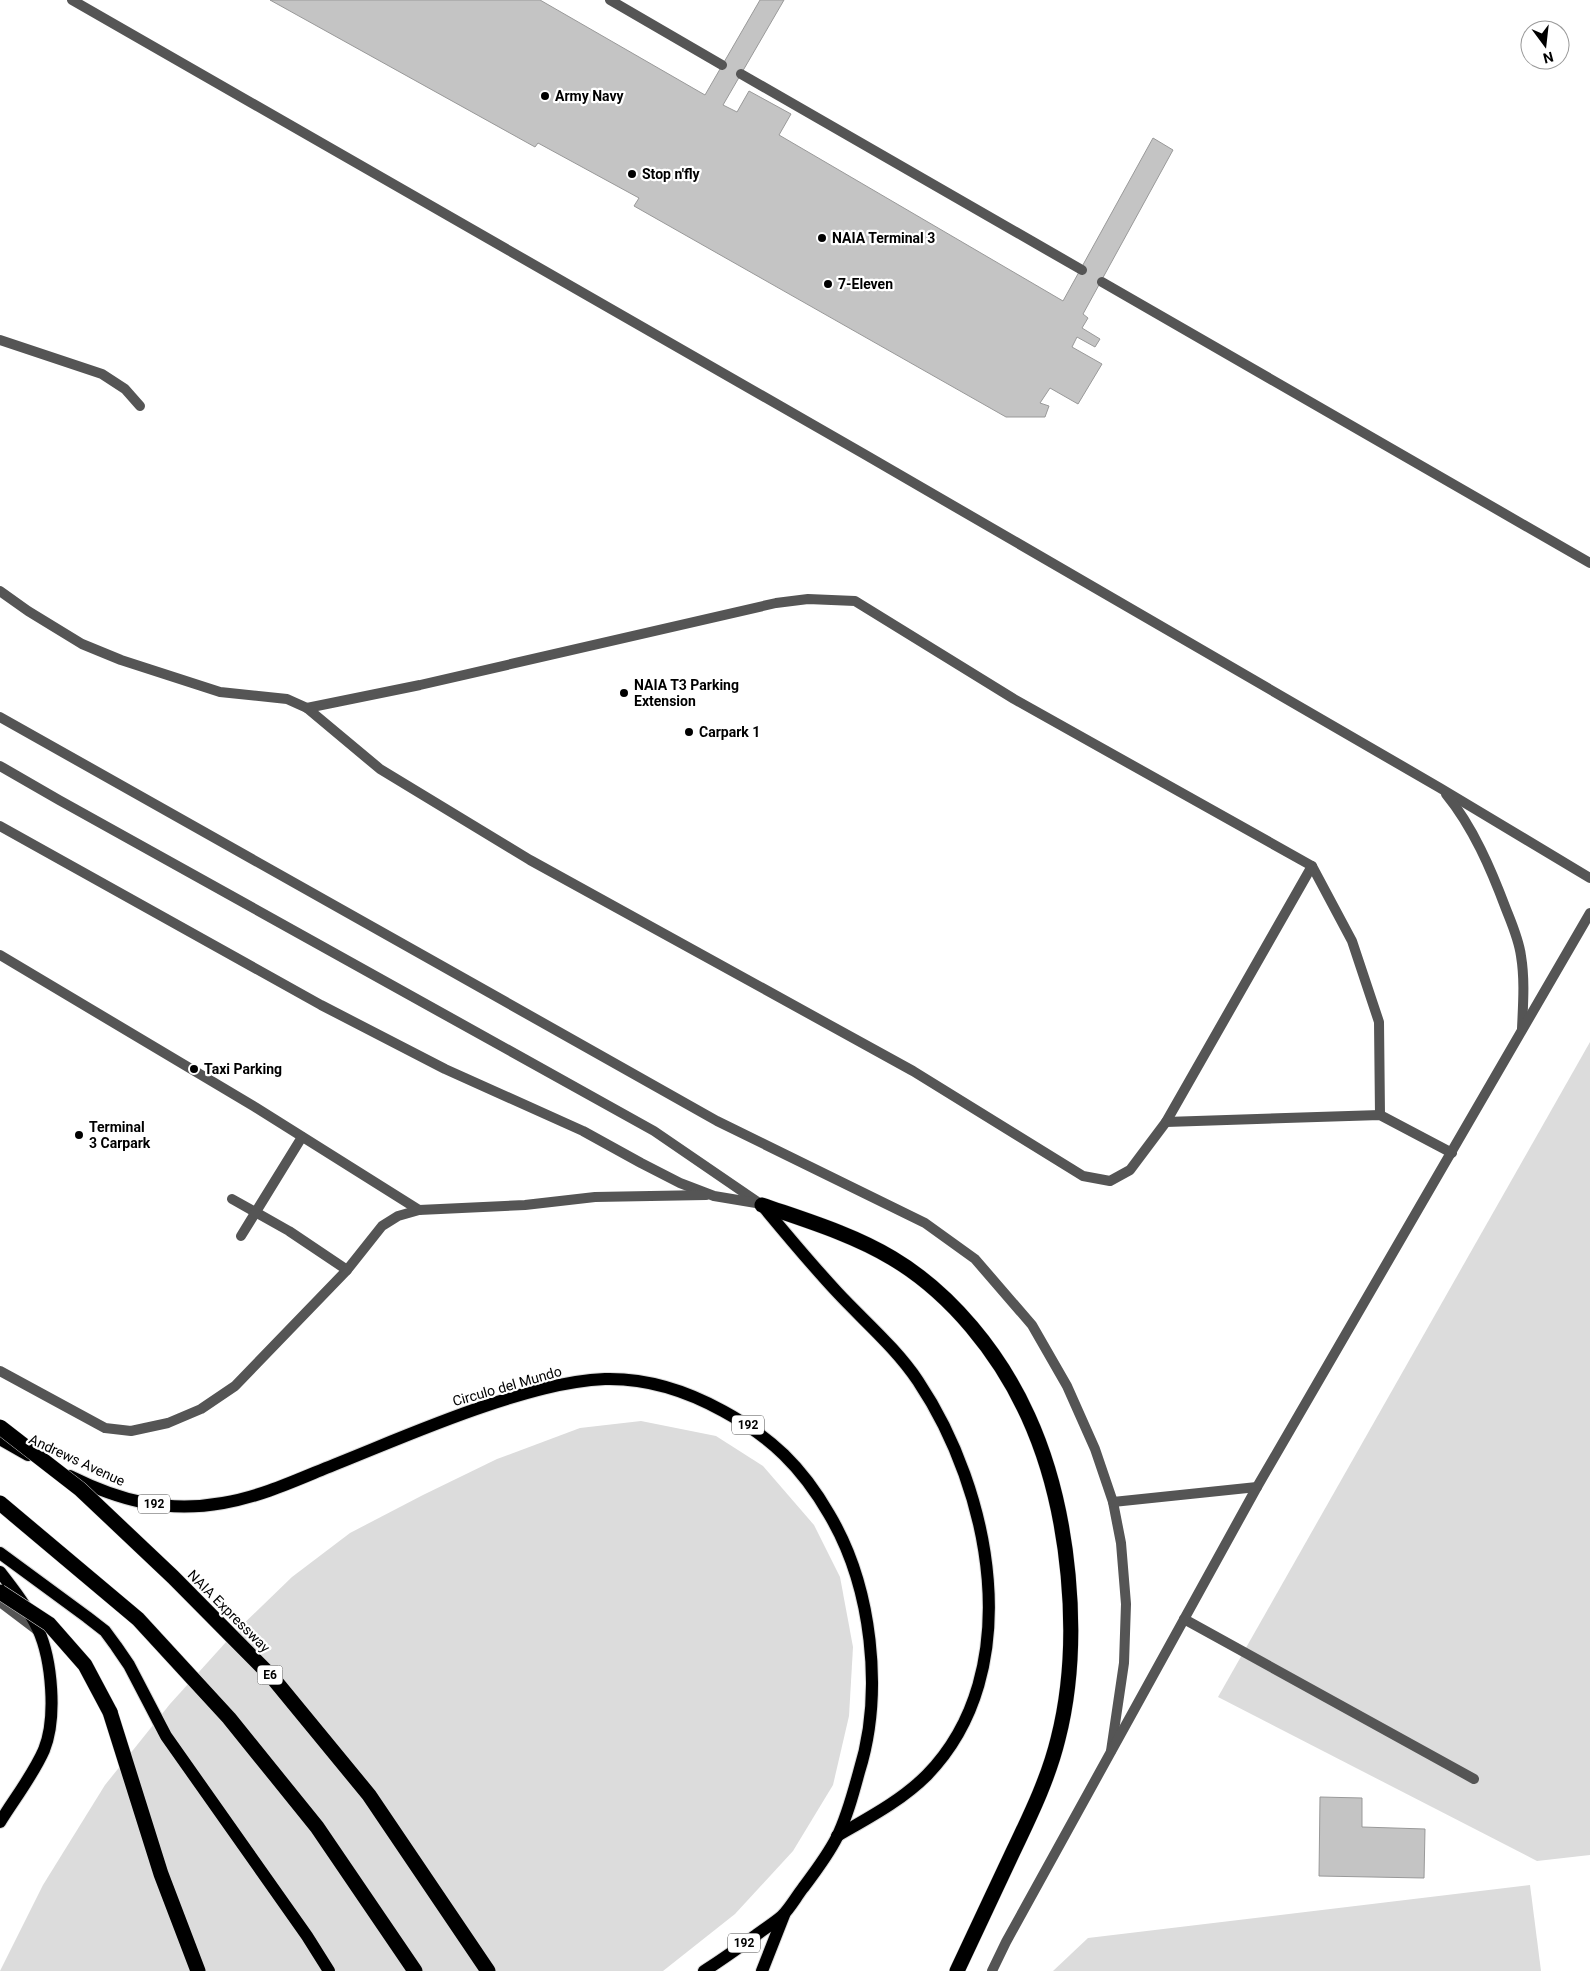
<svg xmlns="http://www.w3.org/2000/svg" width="1590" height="1971" font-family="Roboto,sans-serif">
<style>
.green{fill:#dcdcdc}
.building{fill:#c4c4c4;stroke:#999}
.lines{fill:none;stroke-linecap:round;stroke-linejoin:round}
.primary-casing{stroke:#dbdbdb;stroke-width:14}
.motorway-casing{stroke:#dbdbdb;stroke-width:16}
.service{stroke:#555;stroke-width:10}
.primary{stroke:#000;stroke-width:12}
.motorway{stroke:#000;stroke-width:15}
.motorway-bridge-casing{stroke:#dbdbdb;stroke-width:16;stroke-linecap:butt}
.motorway-bridge{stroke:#000;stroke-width:15}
.poi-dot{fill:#000;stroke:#fff;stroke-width:2}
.labels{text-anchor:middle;stroke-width:4.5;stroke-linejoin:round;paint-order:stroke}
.shield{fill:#fff;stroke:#4c4c4c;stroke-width:1}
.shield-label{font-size:12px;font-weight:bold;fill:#000}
.poi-label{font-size:14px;font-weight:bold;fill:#000;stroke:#fff;text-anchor:start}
.street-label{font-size:14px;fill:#000;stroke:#fff}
</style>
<rect width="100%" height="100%" fill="#fff"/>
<g class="green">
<polygon points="1590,1042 1590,1855 1537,1861 1218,1697"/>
<polygon points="641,1421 716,1436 763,1466 814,1525 840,1577 853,1647 849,1716 833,1785 793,1851 735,1914 663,1971 0,1971 43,1885 105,1785 170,1704 236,1631 292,1577 350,1533 423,1495 497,1459 580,1428"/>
<polygon points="1530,1885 1541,1971 1053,1971 1088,1938"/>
</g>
<g class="building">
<polygon points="270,0 540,0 705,95 760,0 784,0 723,105 737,112 749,91 791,114 779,135 1063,301 1153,138 1173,150 1083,314 1088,318 1082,328 1100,339 1095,347 1077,337 1072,347 1102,364 1078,404 1050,388 1040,403 1049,406 1045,417 1006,417 634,206 639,198 538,143 535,147"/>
<polygon points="1320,1797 1362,1798 1362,1827 1425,1829 1424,1878 1319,1876"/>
</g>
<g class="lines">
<defs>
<g id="primary">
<path d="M 762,1205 C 786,1234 811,1264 837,1292 C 864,1321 896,1348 918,1381 C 991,1490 1028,1671 927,1775 C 901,1801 868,1818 837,1836"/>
<polyline points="0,1439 28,1455"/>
<path d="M 70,1476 C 120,1501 167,1513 223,1503 C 259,1497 292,1482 326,1468 C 379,1447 431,1424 485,1406 C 524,1393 564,1381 605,1379 C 646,1378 687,1391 723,1411 C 771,1437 802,1467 829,1514 C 872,1586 884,1692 859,1772 C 853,1794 847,1817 837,1837 C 828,1855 815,1872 803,1888 C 796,1897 790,1908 782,1916 C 774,1923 764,1929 755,1936 C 738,1948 722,1960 704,1971"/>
<polyline points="0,1553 87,1617 105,1631 116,1646 129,1665 166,1736 307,1936 329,1971"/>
<path d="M 0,1572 C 14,1590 28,1608 38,1629 C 52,1660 57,1718 44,1750 C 33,1775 15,1798 0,1822"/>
<polyline points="762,1971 784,1915"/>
</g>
<g id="motorway">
<path d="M 762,1205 C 805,1220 852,1234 892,1258 C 951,1293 1000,1354 1028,1416 C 1070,1508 1083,1641 1058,1739 C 1048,1780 1029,1818 1011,1856 C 993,1894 975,1933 957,1971"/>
<polyline points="0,1503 138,1619 229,1718 317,1827 415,1971"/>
<polyline points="110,1712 161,1874 198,1971"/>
</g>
</defs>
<use href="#primary" class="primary-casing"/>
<use href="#motorway" class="motorway-casing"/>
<g class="service">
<polyline points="72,0 864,454 1440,788 1590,878"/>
<polyline points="610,0 722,65"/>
<polyline points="741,74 1082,270"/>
<polyline points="1102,282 1590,563"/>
<polyline points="0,340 102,374 125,389 140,406"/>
<polyline points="0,591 28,611 82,644 121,660 220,692 287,699 307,708 380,769 530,860 913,1071 1083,1176 1110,1181 1130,1170 1166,1122 1312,866"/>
<polyline points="307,708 420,685 776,603 808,599 855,601 1014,699 1312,866 1352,941 1379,1022 1380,1115"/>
<polyline points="0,717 717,1121 925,1223 975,1259 1032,1325 1067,1386 1095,1449 1113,1502 1121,1543 1126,1604 1124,1663 1111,1751"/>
<polyline points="0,766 59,800 654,1131 762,1205"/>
<path d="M 1446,794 C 1473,827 1491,869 1506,909 C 1512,924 1519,940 1521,956 C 1525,980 1523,1005 1522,1029"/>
<polyline points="0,826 321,1005 445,1069 583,1131 641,1163 680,1183 714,1196 756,1203"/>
<polyline points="0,955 255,1107 419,1210"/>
<polyline points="1166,1122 1380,1115 1452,1153"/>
<polyline points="232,1199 289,1231 347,1270"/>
<polyline points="241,1236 302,1137"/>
<polyline points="0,1371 105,1428 131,1431 168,1423 201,1409 235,1386 347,1270 382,1226 398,1216 419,1210 525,1205 595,1197 706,1195"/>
<polyline points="1113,1502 1257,1487"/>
<polyline points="0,1602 37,1630"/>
<polyline points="1184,1619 1474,1779"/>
<polyline points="992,1971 1006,1942 1257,1487 1590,913"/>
</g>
<use href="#primary" class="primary"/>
<use href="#motorway" class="motorway"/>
<defs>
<g id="motorway-bridge">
<polyline points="0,1427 80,1489 173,1577 272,1677 369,1795 488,1971"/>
<polyline points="0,1592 49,1624 85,1665 110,1712"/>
</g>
</defs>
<use href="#motorway-bridge" class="motorway-bridge-casing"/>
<use href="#motorway-bridge" class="motorway-bridge"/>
</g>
<g class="poi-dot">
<circle cx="545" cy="96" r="5"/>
<circle cx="632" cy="174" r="5"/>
<circle cx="822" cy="238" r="5"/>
<circle cx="828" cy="284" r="5"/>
<circle cx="624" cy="693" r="5"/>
<circle cx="689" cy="732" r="5"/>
<circle cx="194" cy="1069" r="5"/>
<circle cx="79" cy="1135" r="5"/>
</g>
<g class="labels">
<g class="shield">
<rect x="732" y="1415.5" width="32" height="19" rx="4"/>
<rect x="138" y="1494.5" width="32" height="19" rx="4"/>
<rect x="257.5" y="1665.5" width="25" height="19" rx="4"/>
<rect x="728" y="1933.5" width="32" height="19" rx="4"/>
</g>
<g class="shield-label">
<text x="748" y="1429">192</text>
<text x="154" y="1508">192</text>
<text x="270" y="1679">E6</text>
<text x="744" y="1947">192</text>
</g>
<g class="poi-label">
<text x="555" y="101">Army Navy</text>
<text x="642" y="179">Stop n'fly</text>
<text x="832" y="243">NAIA Terminal 3</text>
<text x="838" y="289">7-Eleven</text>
<text x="634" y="690">NAIA T3 Parking<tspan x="634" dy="16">Extension</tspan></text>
<text x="699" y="737">Carpark 1</text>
<text x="204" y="1074">Taxi Parking</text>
<text x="89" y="1132">Terminal<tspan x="89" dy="16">3 Carpark</tspan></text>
</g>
<g class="street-label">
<text transform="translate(507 1386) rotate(-16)" y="5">Circulo del Mundo</text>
<text transform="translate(77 1460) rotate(25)" y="5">Andrews Avenue</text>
<text transform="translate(229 1611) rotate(45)" y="5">NAIA Expressway</text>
</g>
</g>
<g transform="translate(1545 45) rotate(165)"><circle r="24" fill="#ffffff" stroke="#999999"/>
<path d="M0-4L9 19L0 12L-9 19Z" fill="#000000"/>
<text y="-8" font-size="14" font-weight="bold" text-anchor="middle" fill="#000000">N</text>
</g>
</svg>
